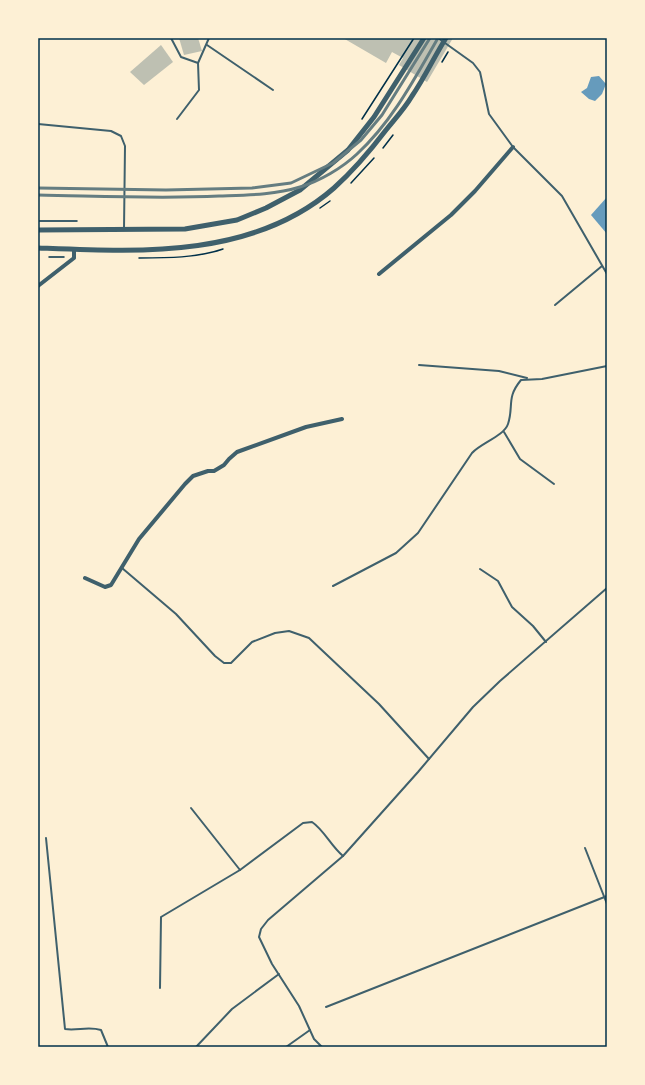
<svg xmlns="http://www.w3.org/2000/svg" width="645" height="1085" font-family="'DM Sans',sans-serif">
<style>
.water{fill:#669bbc}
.building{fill:#bec0b2}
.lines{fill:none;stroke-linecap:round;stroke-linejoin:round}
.path{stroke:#003049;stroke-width:1.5}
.service{stroke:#3f606c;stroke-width:2}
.minor{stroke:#3f606c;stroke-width:4}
.tertiary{stroke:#3f606c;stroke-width:5}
.rail{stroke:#657d81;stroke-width:3}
.neatline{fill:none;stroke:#003049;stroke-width:1.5}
</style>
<rect width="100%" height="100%" fill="#fdf0d5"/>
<g class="water">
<polygon points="599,76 606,84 602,94 595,101 589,99 581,92 587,88 591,77"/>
<polygon points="607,197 607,234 591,215"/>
</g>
<g class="building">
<polygon points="179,38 198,38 202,51 184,55"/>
<polygon points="343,38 414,39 453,38 427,82 399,65 403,58 392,52 386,63"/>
<polygon points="161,45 173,62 144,85 130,72"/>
</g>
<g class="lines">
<g class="path">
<polyline points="442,62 448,52"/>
<polyline points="362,119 414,38"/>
<polyline points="383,148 393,135"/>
<polyline points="351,183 374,158"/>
<polyline points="320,208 330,201"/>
<polyline points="38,221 77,221"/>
<polyline points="49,257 64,257"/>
<path d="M 139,258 C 167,258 197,258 223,249"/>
</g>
<g class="service">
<polyline points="171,38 181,57 198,63"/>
<polyline points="438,38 473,63 480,72 489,114 513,147 562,196 607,274"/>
<polyline points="207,45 273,90"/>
<polyline points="177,119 199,90 198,63 209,38"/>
<polyline points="38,124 111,131 121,136 125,146 124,229"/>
<polyline points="555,305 602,266"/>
<polyline points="419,365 499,371 527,378"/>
<polyline points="504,432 520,459 554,484"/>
<polyline points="122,568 176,614 215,656 224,663 231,663 252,642 275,633 289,631 309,638 379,704 429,759"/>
<polyline points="480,569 498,581 512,607 533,626 546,642"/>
<path d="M 333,586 L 396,553 L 418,533 L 472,453 C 481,443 504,436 508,424 C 514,406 506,398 521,380 L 542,379 L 607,366"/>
<polyline points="191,808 240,870"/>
<path d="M 46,838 L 65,1029 C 77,1031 88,1026 101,1030 L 108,1047"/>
<polyline points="585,848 607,904"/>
<path d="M 160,988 L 161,917 L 240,870 L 303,823 L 312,822 C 324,830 331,846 343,856"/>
<polyline points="326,1007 607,896"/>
<polyline points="196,1047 232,1009 279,974"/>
<polyline points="286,1047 310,1030"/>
<polyline points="322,1047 314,1039 299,1006 272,964 259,937 261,929 268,920 343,856 418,772 473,707 500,681 607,588"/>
</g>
<g class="minor">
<polyline points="379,274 451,215 475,191 513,147"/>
<polyline points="38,286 74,258 74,250"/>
<polyline points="85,578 105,587 111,585 139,539 185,484 193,476 208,471 214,471 224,465 229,459 237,452 306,427 342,419"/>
</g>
<g class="tertiary">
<polyline points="38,230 185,229 237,220 266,208 300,190 348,150 374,117 424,38"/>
<path d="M 38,248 C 138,252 253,259 334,188 C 354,170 370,151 386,130 C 395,119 405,108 412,96 C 425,77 434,57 446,38"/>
</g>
<g class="rail">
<polyline points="38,188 166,190 252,188 291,183 333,163 361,140 382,115 430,38"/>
<path d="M 38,195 C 98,196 159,199 219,196 C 247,195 274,195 300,187 C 320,181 342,168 357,154 C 392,122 415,78 438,38"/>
</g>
</g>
<rect width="645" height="1085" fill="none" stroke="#fdf0d5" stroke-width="78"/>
<rect x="39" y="39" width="567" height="1007" class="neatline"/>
</svg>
